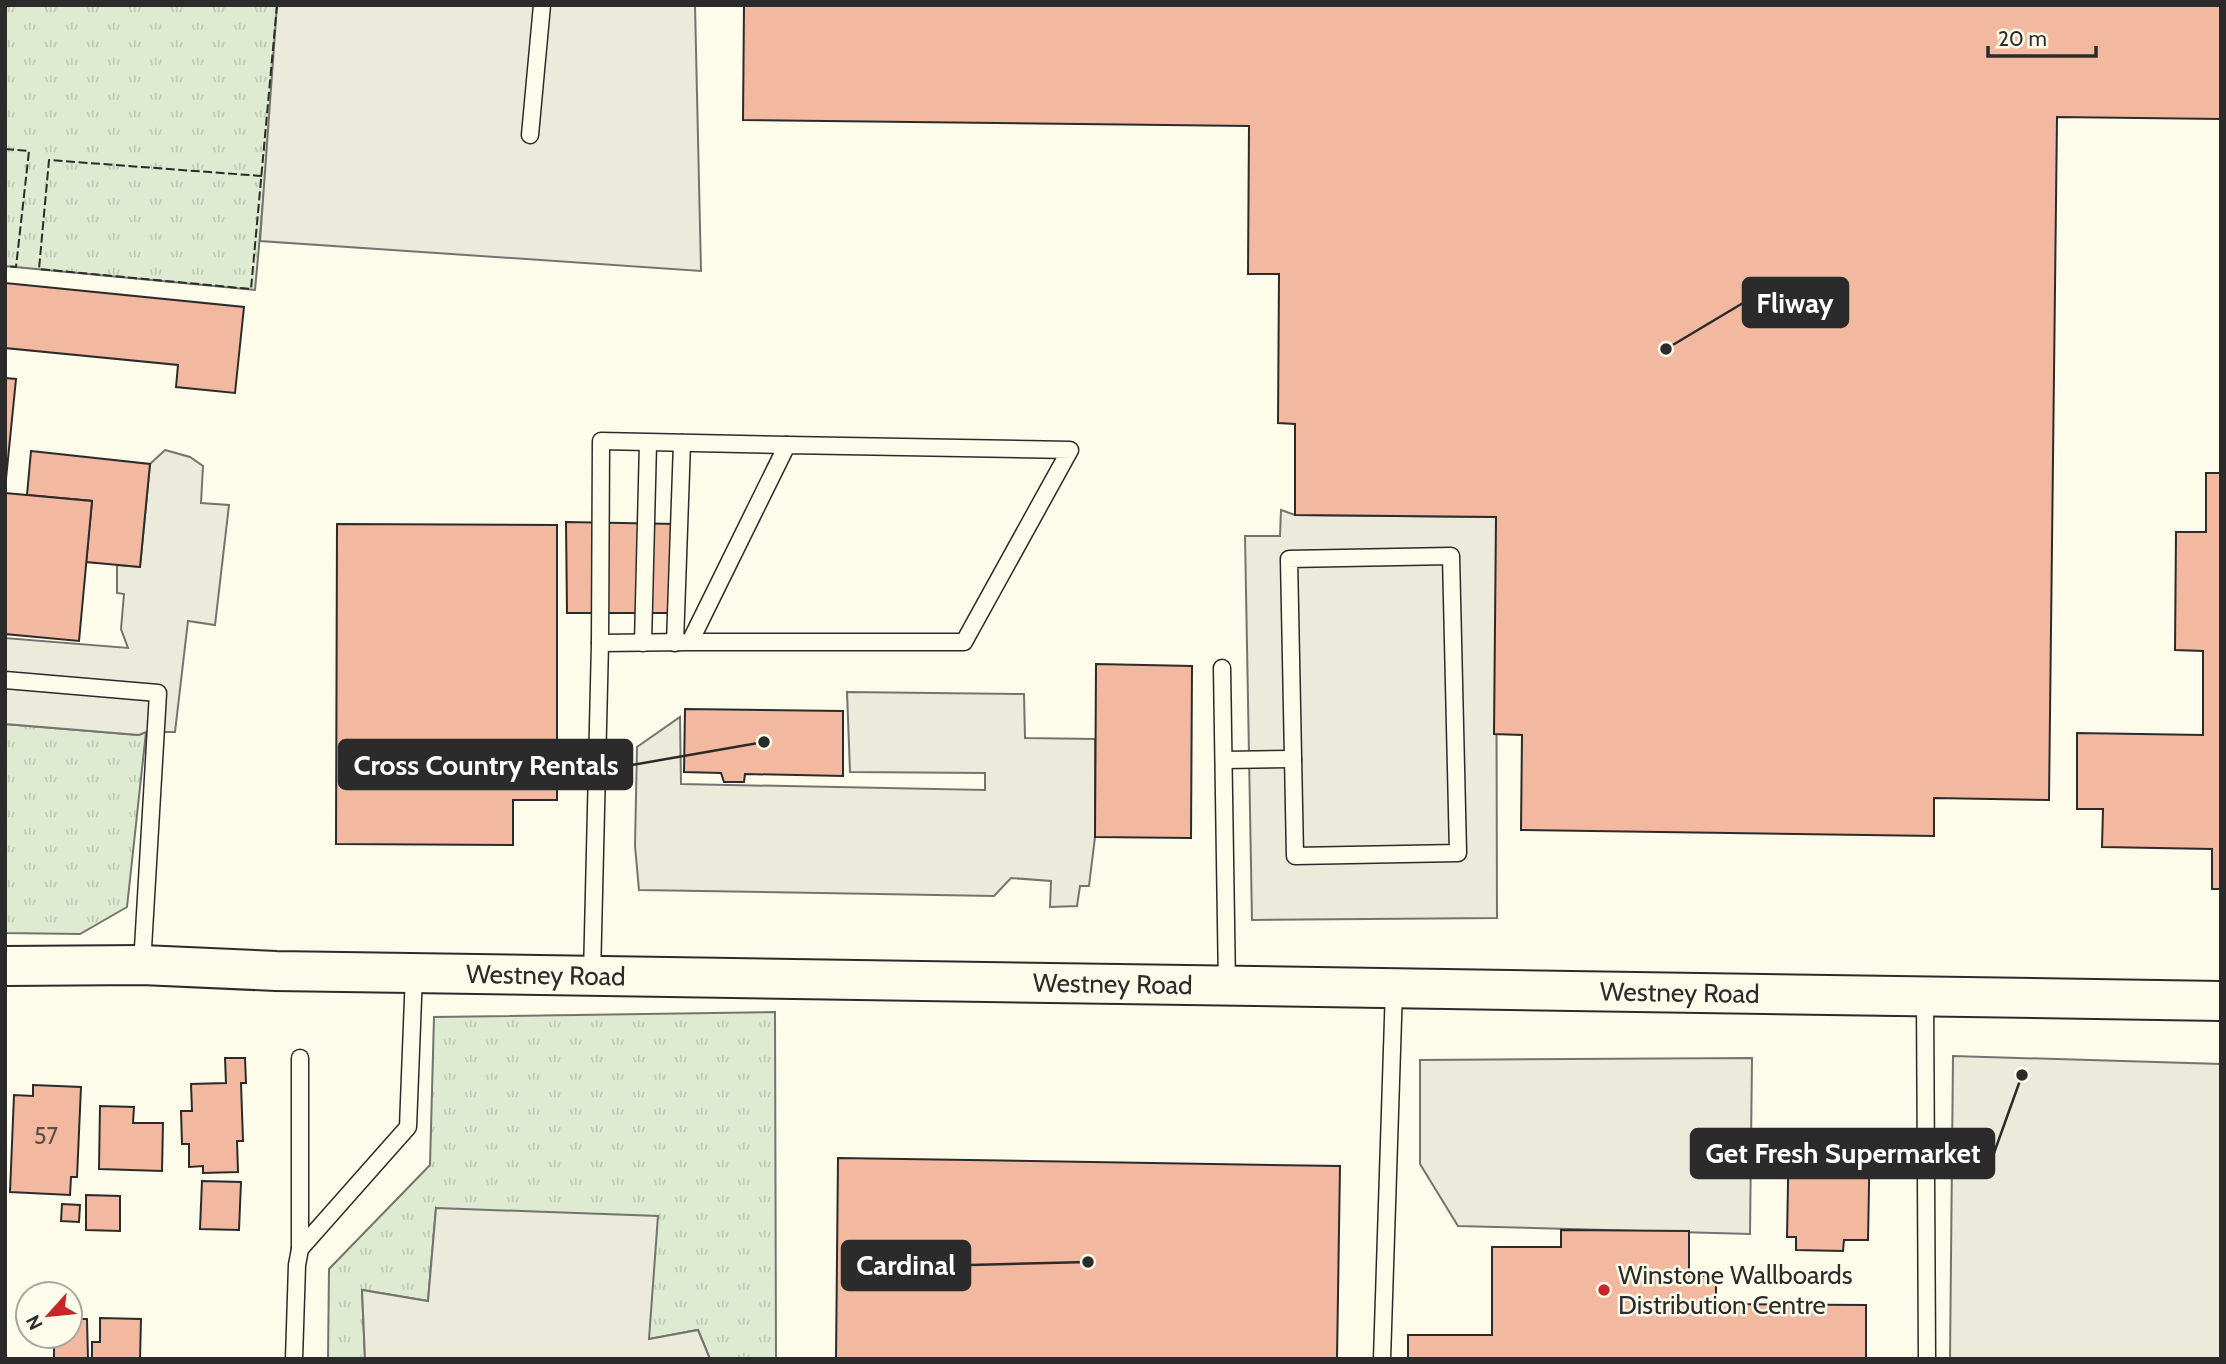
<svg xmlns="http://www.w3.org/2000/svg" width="2226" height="1364" font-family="Cabin,sans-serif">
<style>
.grass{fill:url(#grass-tufts);stroke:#74746e;stroke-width:2}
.parking{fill:#eceadb;stroke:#74746e;stroke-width:2}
.building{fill:#f2b8a0;stroke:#2b2b2b;stroke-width:2}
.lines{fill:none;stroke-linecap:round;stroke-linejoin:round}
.lane-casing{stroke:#2b2b2b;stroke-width:19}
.secondary-casing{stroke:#2b2b2b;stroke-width:42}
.lane{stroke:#fdfbea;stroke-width:16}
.secondary{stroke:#fdfbea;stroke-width:38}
.fence{stroke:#2b2b2b;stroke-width:2;stroke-dasharray:9 3.5;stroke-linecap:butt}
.poi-dot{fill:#c62828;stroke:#fdfbea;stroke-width:2.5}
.labels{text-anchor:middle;stroke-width:5;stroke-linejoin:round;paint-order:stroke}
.number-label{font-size:23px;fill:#5d4e48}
.street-label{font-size:26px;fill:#2b2b2b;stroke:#fdfbea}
.poi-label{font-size:26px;fill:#2b2b2b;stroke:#fdfbea;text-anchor:start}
.leader{fill:none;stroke:#2b2b2b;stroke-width:2.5}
.callout-dot{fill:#2b2b2b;stroke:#fdfbea;stroke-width:2.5}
.callout{fill:#2b2b2b;stroke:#2b2b2b;stroke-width:2.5}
.callout-label{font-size:28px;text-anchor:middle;font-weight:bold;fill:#fff}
</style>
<defs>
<pattern id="grass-tufts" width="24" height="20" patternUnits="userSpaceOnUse" patternTransform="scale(1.75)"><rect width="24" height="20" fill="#deebd1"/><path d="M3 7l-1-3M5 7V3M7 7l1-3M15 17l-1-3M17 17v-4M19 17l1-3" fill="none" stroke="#bfcab4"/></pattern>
</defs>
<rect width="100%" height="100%" fill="#fdfbea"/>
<g class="grass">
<polygon points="5,5 281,5 255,290 5,266"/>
<polygon points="5,724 138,735 146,732 127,907 80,934 5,933"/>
<polygon points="775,1012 776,1359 710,1359 698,1330 649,1339 436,1208 428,1301 362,1290 365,1359 328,1359 329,1269 430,1165 434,1017"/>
</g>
<g class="parking">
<polygon points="277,5 695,5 701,271 260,241"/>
<polygon points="165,450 190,457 203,466 201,503 229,505 215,625 188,621 175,732 146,732 139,735 5,724 5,638 128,648 121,629 124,594 117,593 117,565 140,567 150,464"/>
<polygon points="1281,510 1295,515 1496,517 1497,918 1252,920 1245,536 1280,536"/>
<polygon points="847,692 1024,694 1025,738 1095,739 1095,837 1089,886 1080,886 1077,906 1050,907 1051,881 1011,878 994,896 639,890 635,846 637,747 680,717 681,784 985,790 985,773 850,772"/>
<polygon points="1953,1056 2221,1064 2221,1359 1950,1359"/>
<polygon points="1752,1058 1750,1234 1458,1226 1420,1164 1420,1060"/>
<polygon points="436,1208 658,1216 649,1339 698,1330 710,1359 365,1359 362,1290 428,1301"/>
</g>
<g class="building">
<polygon points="744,5 2221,5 2221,119 2057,117 2049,800 1934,798 1934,836 1521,830 1522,735 1494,734 1496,517 1295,515 1295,424 1278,423 1279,274 1248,274 1249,126 743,120"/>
<polygon points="5,283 244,307 235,393 176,387 178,365 5,348"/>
<polygon points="5,378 16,379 5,489"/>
<polygon points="31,451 150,464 140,567 86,562 92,501 27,495"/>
<polygon points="2206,473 2221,473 2221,889 2212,889 2212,849 2102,847 2103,809 2077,809 2077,733 2203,735 2203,651 2175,650 2176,532 2206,532"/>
<polygon points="5,493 92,501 79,641 5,634"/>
<polygon points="566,522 677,524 676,613 567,613"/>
<polygon points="337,524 557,525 557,800 513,800 513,845 336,844"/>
<polygon points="1096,664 1192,666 1191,838 1095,837"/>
<polygon points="685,709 843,711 843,776 745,774 744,782 724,782 721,773 684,772"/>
<polygon points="225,1058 245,1058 246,1083 241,1083 243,1141 237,1141 238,1172 203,1173 203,1166 189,1167 189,1144 182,1144 181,1111 192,1111 191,1084 226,1083"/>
<polygon points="33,1085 81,1087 77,1177 71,1177 70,1195 10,1192 14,1095 33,1096"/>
<polygon points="100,1106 134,1107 133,1123 163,1123 162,1171 99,1169"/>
<polygon points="1789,1130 1870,1132 1868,1240 1844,1240 1843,1251 1796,1250 1796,1237 1787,1237"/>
<polygon points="838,1158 1340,1166 1337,1359 836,1359"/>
<polygon points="202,1181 241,1182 239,1230 200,1229"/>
<polygon points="86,1195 120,1196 120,1231 86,1230"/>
<polygon points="62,1204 80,1205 79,1222 61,1221"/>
<polygon points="1561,1230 1689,1231 1689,1276 1716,1276 1716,1304 1866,1305 1866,1359 1408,1359 1408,1335 1492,1335 1492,1247 1561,1247"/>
<polygon points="100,1318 141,1319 140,1359 92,1359 92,1342 100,1342"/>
<polygon points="70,1319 87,1319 88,1359 54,1359 54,1336 70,1336"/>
</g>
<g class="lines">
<defs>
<g id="lane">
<polyline points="530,135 542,5"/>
<polygon points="1451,556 1458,853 1295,856 1289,559"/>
<polyline points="600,643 690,642 787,445 1070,450 964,642 690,642"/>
<polyline points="643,643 648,443"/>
<polyline points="675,643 682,443"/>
<polyline points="1222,668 1227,986"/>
<polyline points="5,680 158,693 142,965"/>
<polyline points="1224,760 1293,759"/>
<polyline points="592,976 600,643 601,441 787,445"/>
<polyline points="1925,996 1927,1359"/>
<polyline points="300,1249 300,1058"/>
<polyline points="294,1359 297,1265 300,1249 408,1127 414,973"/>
<polyline points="1382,1359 1394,988"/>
</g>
<g id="secondary">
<path id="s1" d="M 5,966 L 142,965 L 276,971 L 2221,1001"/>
</g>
</defs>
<use href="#lane" class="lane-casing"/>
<use href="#secondary" class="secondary-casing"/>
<use href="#lane" class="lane"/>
<use href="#secondary" class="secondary"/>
<g class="fence">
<polyline points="5,149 29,151 16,267 5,266"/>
<polyline points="262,176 49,160 39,269 251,289 277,5"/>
</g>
</g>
<circle class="poi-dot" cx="1604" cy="1290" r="7"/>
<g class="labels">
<g class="number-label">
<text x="46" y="1144">57</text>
</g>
<g class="street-label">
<text dy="9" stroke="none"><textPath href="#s1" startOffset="541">Westney Road</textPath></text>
<text dy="9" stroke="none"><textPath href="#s1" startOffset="1108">Westney Road</textPath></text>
<text dy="9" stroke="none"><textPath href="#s1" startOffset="1675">Westney Road</textPath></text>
</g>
<g class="poi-label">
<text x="1618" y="1284">Winstone Wallboards<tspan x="1618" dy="30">Distribution Centre</tspan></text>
</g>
</g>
<path class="leader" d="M1666 349L1743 303M764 742L632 765M2022 1075L1994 1153M1088 1262L970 1265"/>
<g class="callout-dot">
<circle cx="1666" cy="349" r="7"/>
<circle cx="764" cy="742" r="7"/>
<circle cx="2022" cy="1075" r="7"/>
<circle cx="1088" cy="1262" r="7"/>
</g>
<g class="callout">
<rect x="1743" y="278" width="105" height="49" rx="7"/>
<rect x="339" y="740" width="293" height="49" rx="7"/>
<rect x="1691" y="1129" width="303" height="49" rx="7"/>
<rect x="842" y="1241" width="128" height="49" rx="7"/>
</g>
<g class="callout-label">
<text x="1795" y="313">Fliway</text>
<text x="486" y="775">Cross Country Rentals</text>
<text x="1843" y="1163">Get Fresh Supermarket</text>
<text x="906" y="1275">Cardinal</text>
</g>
<rect width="2226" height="1364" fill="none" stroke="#2b2b2b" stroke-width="14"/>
<g transform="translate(49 1315) rotate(243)"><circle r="33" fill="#fdfbea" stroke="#a9a89e" stroke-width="2"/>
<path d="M0-5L12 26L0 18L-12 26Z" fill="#c62828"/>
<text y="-10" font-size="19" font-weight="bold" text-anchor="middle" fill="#2b2b2b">N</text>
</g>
<path d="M1988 46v10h108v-10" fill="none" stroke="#2b2b2b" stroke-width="3.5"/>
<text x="1998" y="46" font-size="21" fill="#2b2b2b" stroke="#fdfbea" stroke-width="5" paint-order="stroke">20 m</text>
</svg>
